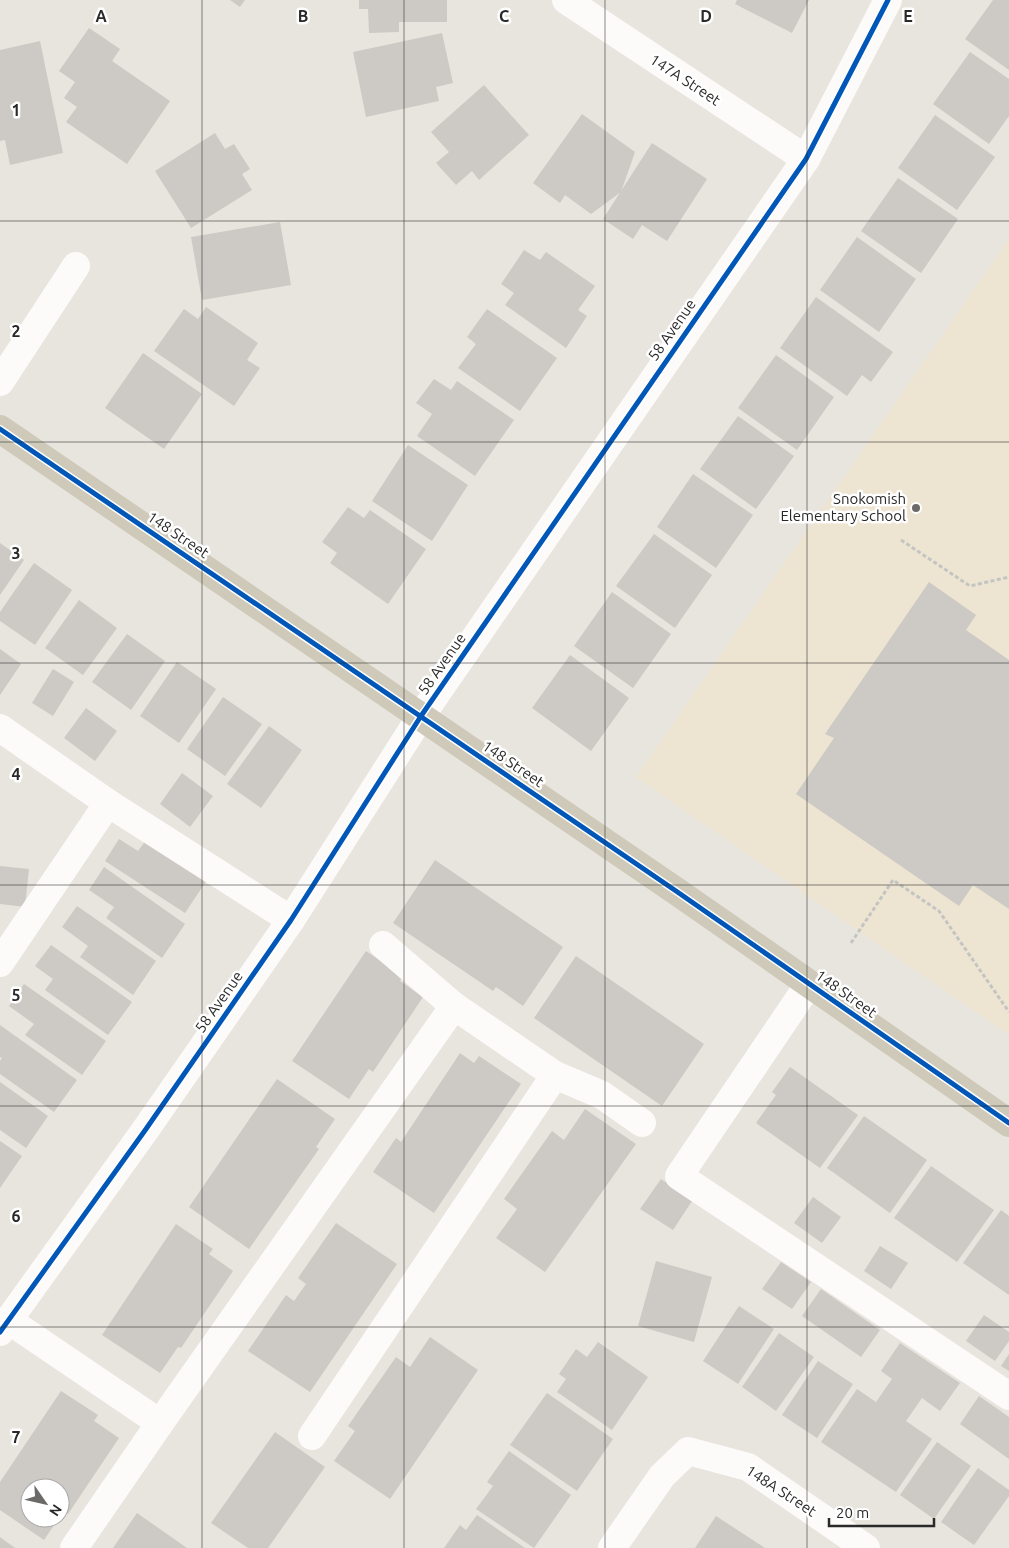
<svg xmlns="http://www.w3.org/2000/svg" width="1009" height="1548" font-family="Ubuntu,sans-serif">
<style>
.education{fill:#ede4d1}
.building{fill:#cdcac5}
.lines{fill:none;stroke-linecap:round;stroke-linejoin:round}
.path{stroke:#c4c4c3;stroke-width:3;stroke-dasharray:4 2.5;stroke-linecap:butt}
.minor{stroke:#fcfbfa;stroke-width:28}
.major{stroke:#cec9b9;stroke-width:28}
.cycleway-casing{stroke:#fff;stroke-width:8}
.cycleway{stroke:#0057b8;stroke-width:5}
.grid{fill:none;stroke:#292929;stroke-width:1;stroke-opacity:0.55}
.poi-dot{fill:#6c6a68;stroke:#fff;stroke-width:2}
.labels{text-anchor:middle;stroke-width:5;stroke-linejoin:round;paint-order:stroke}
.street-label{font-size:15px;fill:#292929;stroke:#fff}
.poi-label{font-size:15px;fill:#292929;stroke:#fff;text-anchor:end}
.grid-label{font-size:16px;text-anchor:middle;font-weight:bold;fill:#292929;stroke:#fff;stroke-width:5;stroke-linejoin:round;paint-order:stroke}
</style>
<rect width="100%" height="100%" fill="#e8e4de"/>
<polygon class="education" points="1009,239 1009,1035 636,777"/>
<g class="building">
<polygon points="230,0 245,0 240,7"/>
<polygon points="359,0 447,0 447,22 399,22 399,32 369,33 368,9 359,9"/>
<polygon points="737,0 809,0 792,33 735,4"/>
<polygon points="993,0 1009,0 1009,70 965,39"/>
<polygon points="89,28 120,49 112,61 170,101 127,164 66,122 77,107 64,98 75,82 59,71"/>
<polygon points="442,33 453,83 436,87 439,101 366,117 353,52"/>
<polygon points="40,41 63,153 10,165 5,140 0,141 0,50"/>
<polygon points="970,52 1009,79 1009,116 989,144 933,104"/>
<polygon points="484,85 529,135 479,180 472,171 456,185 436,163 449,152 431,132"/>
<polygon points="582,114 635,152 621,192 591,214 565,195 560,203 533,183"/>
<polygon points="935,115 995,157 957,210 898,168"/>
<polygon points="215,133 225,149 234,144 250,169 242,174 252,190 191,228 155,171"/>
<polygon points="652,143 707,179 667,241 642,225 633,239 603,219"/>
<polygon points="898,178 958,219 921,273 861,231"/>
<polygon points="280,222 291,285 202,300 191,237"/>
<polygon points="857,237 916,279 879,332 820,290"/>
<polygon points="524,250 540,260 546,252 595,286 578,310 587,316 566,348 505,305 514,293 501,284"/>
<polygon points="816,297 893,352 871,382 862,375 847,396 780,348"/>
<polygon points="206,307 258,343 247,360 260,368 234,406 154,351 184,309 198,319"/>
<polygon points="487,309 557,358 520,411 458,368 476,344 467,337"/>
<polygon points="143,353 202,394 164,449 105,408"/>
<polygon points="776,355 834,397 797,450 738,408"/>
<polygon points="434,379 451,390 457,381 514,420 475,476 417,436 432,414 416,403"/>
<polygon points="738,416 794,456 756,509 700,469"/>
<polygon points="408,445 468,485 432,541 372,501"/>
<polygon points="693,474 753,515 716,568 657,527"/>
<polygon points="348,507 364,518 370,510 426,549 388,604 330,563 337,553 322,542"/>
<polygon points="654,534 712,575 675,628 616,586"/>
<polygon points="0,543 24,560 0,595"/>
<polygon points="34,563 72,590 35,645 0,621 0,612"/>
<polygon points="929,582 976,615 966,630 1009,660 1009,909 973,885 959,906 796,794 834,738 825,734"/>
<polygon points="612,592 671,634 633,688 574,646"/>
<polygon points="79,600 117,628 83,675 45,648"/>
<polygon points="127,634 165,661 131,710 92,682"/>
<polygon points="0,649 21,664 0,695"/>
<polygon points="570,655 629,698 591,751 532,708"/>
<polygon points="177,662 216,689 179,743 140,716"/>
<polygon points="53,669 74,682 53,716 32,703"/>
<polygon points="223,697 262,724 225,776 187,749"/>
<polygon points="86,708 117,731 95,761 64,738"/>
<polygon points="269,726 302,750 261,808 227,784"/>
<polygon points="182,773 213,796 190,827 160,804"/>
<polygon points="119,839 138,851 146,840 207,880 185,913 105,861"/>
<polygon points="435,860 563,947 523,1006 496,987 493,991 393,923"/>
<polygon points="0,866 29,869 25,907 0,904"/>
<polygon points="104,867 185,924 162,958 106,918 114,907 89,890"/>
<polygon points="77,906 156,961 133,995 80,957 88,946 62,927"/>
<polygon points="51,945 132,1002 108,1035 45,990 53,979 35,966"/>
<polygon points="366,951 403,976 400,981 423,997 373,1072 369,1069 349,1099 292,1061"/>
<polygon points="576,956 704,1044 662,1106 534,1018"/>
<polygon points="24,984 106,1041 82,1075 25,1035 34,1024 9,1006"/>
<polygon points="0,1025 77,1080 54,1112 0,1074 0,1061 2,1058 0,1057"/>
<polygon points="460,1053 474,1063 479,1056 521,1084 434,1213 373,1172 396,1138 401,1142"/>
<polygon points="790,1067 858,1115 820,1168 756,1123 776,1095 772,1092"/>
<polygon points="277,1079 335,1119 316,1147 319,1149 249,1249 189,1207"/>
<polygon points="0,1082 48,1116 26,1148 0,1130"/>
<polygon points="585,1109 636,1144 545,1272 496,1238 517,1209 504,1199 552,1131 564,1140"/>
<polygon points="864,1116 927,1160 890,1213 827,1168"/>
<polygon points="0,1141 22,1156 0,1188"/>
<polygon points="931,1166 994,1210 957,1262 894,1218"/>
<polygon points="661,1179 692,1201 673,1230 640,1209"/>
<polygon points="813,1197 841,1217 822,1243 794,1223"/>
<polygon points="1001,1210 1009,1216 1009,1295 963,1263"/>
<polygon points="336,1223 397,1264 310,1392 248,1351 286,1295 294,1301 306,1284 298,1278"/>
<polygon points="176,1224 213,1249 209,1254 233,1271 181,1348 178,1347 160,1373 102,1335"/>
<polygon points="880,1246 908,1263 891,1289 864,1271"/>
<polygon points="656,1261 712,1277 694,1342 638,1326"/>
<polygon points="781,1262 811,1282 792,1309 762,1289"/>
<polygon points="821,1289 880,1330 861,1357 802,1316"/>
<polygon points="739,1306 774,1329 738,1384 703,1361"/>
<polygon points="984,1315 1009,1332 1009,1341 995,1361 966,1341"/>
<polygon points="779,1333 814,1357 776,1411 742,1387"/>
<polygon points="430,1337 478,1370 390,1499 334,1461 355,1431 348,1426 396,1357 410,1367"/>
<polygon points="598,1342 648,1377 612,1430 557,1392 566,1379 559,1374 576,1349 587,1357"/>
<polygon points="900,1343 960,1383 940,1411 922,1398 906,1421 932,1439 896,1492 821,1442 857,1389 876,1402 892,1379 881,1371"/>
<polygon points="1009,1354 1009,1371 1001,1366"/>
<polygon points="818,1361 853,1384 817,1438 782,1415"/>
<polygon points="61,1391 98,1415 94,1421 119,1438 68,1514 63,1511 60,1516 60,1488 30,1488 30,1518 59,1518 44,1540 0,1510 0,1482"/>
<polygon points="547,1393 613,1439 577,1491 510,1445"/>
<polygon points="979,1396 1009,1417 1009,1459 960,1424"/>
<polygon points="275,1432 325,1467 268,1548 248,1548 211,1523"/>
<polygon points="937,1442 971,1466 934,1519 900,1495"/>
<polygon points="509,1451 571,1495 534,1548 476,1509 493,1486 487,1482"/>
<polygon points="978,1468 1009,1490 1009,1496 974,1545 941,1522"/>
<polygon points="137,1513 187,1548 113,1548"/>
<polygon points="477,1515 525,1548 444,1548 460,1525 466,1530"/>
<polygon points="716,1516 765,1548 695,1548"/>
<polygon points="0,1537 15,1548 0,1548"/>
</g>
<g class="lines">
<g class="path">
<polyline points="901,540 970,586 1009,577"/>
<polyline points="851,943 893,880 939,911 1009,1012"/>
</g>
<g class="minor">
<polyline points="566,0 806,159"/>
<polyline points="0,382 76,266"/>
<polyline points="0,728 108,803 291,920"/>
<polyline points="383,945 454,1006 555,1075 602,1095 642,1123"/>
<polyline points="0,963 108,803"/>
<polyline points="809,984 679,1176 1009,1396"/>
<polyline points="8,1320 160,1423 454,1006"/>
<polyline points="0,1332 146,1129 291,920 421,716 806,159 888,0"/>
<polyline points="312,1436 555,1075"/>
<polyline points="74,1548 160,1423"/>
<polyline points="612,1548 662,1476 688,1451 748,1467 866,1548"/>
</g>
<polyline class="major" points="0,429 676,891 1009,1123"/>
<defs>
<g id="cycleway">
<polyline points="0,429 676,891 1009,1123"/>
<polyline points="0,1332 146,1129 291,920 421,716 806,159 888,0"/>
</g>
</defs>
<use href="#cycleway" class="cycleway-casing"/>
<use href="#cycleway" class="cycleway"/>
</g>
<path class="grid" d="M 202,0 L 202,1548M 404,0 L 404,1548M 605,0 L 605,1548M 807,0 L 807,1548M 0,221 L 1009,221M 0,442 L 1009,442M 0,663 L 1009,663M 0,885 L 1009,885M 0,1106 L 1009,1106M 0,1327 L 1009,1327"/>
<circle class="poi-dot" cx="916" cy="508" r="5"/>
<g class="labels">
<g class="street-label">
<text transform="translate(685 80) rotate(33)" y="5">147A Street</text>
<text transform="translate(672 330) rotate(-55)" y="5">58 Avenue</text>
<text transform="translate(178 535) rotate(34)" y="5">148 Street</text>
<text transform="translate(442 664) rotate(-55)" y="5">58 Avenue</text>
<text transform="translate(513 764) rotate(34)" y="5">148 Street</text>
<text transform="translate(846 994) rotate(35)" y="5">148 Street</text>
<text transform="translate(219 1002) rotate(-55)" y="5">58 Avenue</text>
<text transform="translate(781 1491) rotate(33)" y="5">148A Street</text>
</g>
<g class="poi-label">
<text x="906" y="504">Snokomish<tspan x="906" dy="17">Elementary School</tspan></text>
</g>
</g>
<g class="grid-label">
<text x="101" y="22">A</text>
<text x="303" y="22">B</text>
<text x="504" y="22">C</text>
<text x="706" y="22">D</text>
<text x="908" y="22">E</text>
<text x="16" y="116">1</text>
<text x="16" y="337">2</text>
<text x="16" y="559">3</text>
<text x="16" y="780">4</text>
<text x="16" y="1001">5</text>
<text x="16" y="1222">6</text>
<text x="16" y="1443">7</text>
</g>
<g transform="translate(45 1503) rotate(124)"><circle r="24" fill="#ffffff" stroke="#a9a9a9"/>
<path d="M0-4L9 19L0 12L-9 19Z" fill="#6c6a68"/>
<text y="-8" font-size="14" font-weight="bold" text-anchor="middle" fill="#292929">N</text>
</g>
<path d="M829 1518v8h105v-8" fill="none" stroke="#292929" stroke-width="2.5"/>
<text x="836" y="1518" font-size="15" fill="#292929" stroke="#ffffff" stroke-width="4" paint-order="stroke">20 m</text>
</svg>
